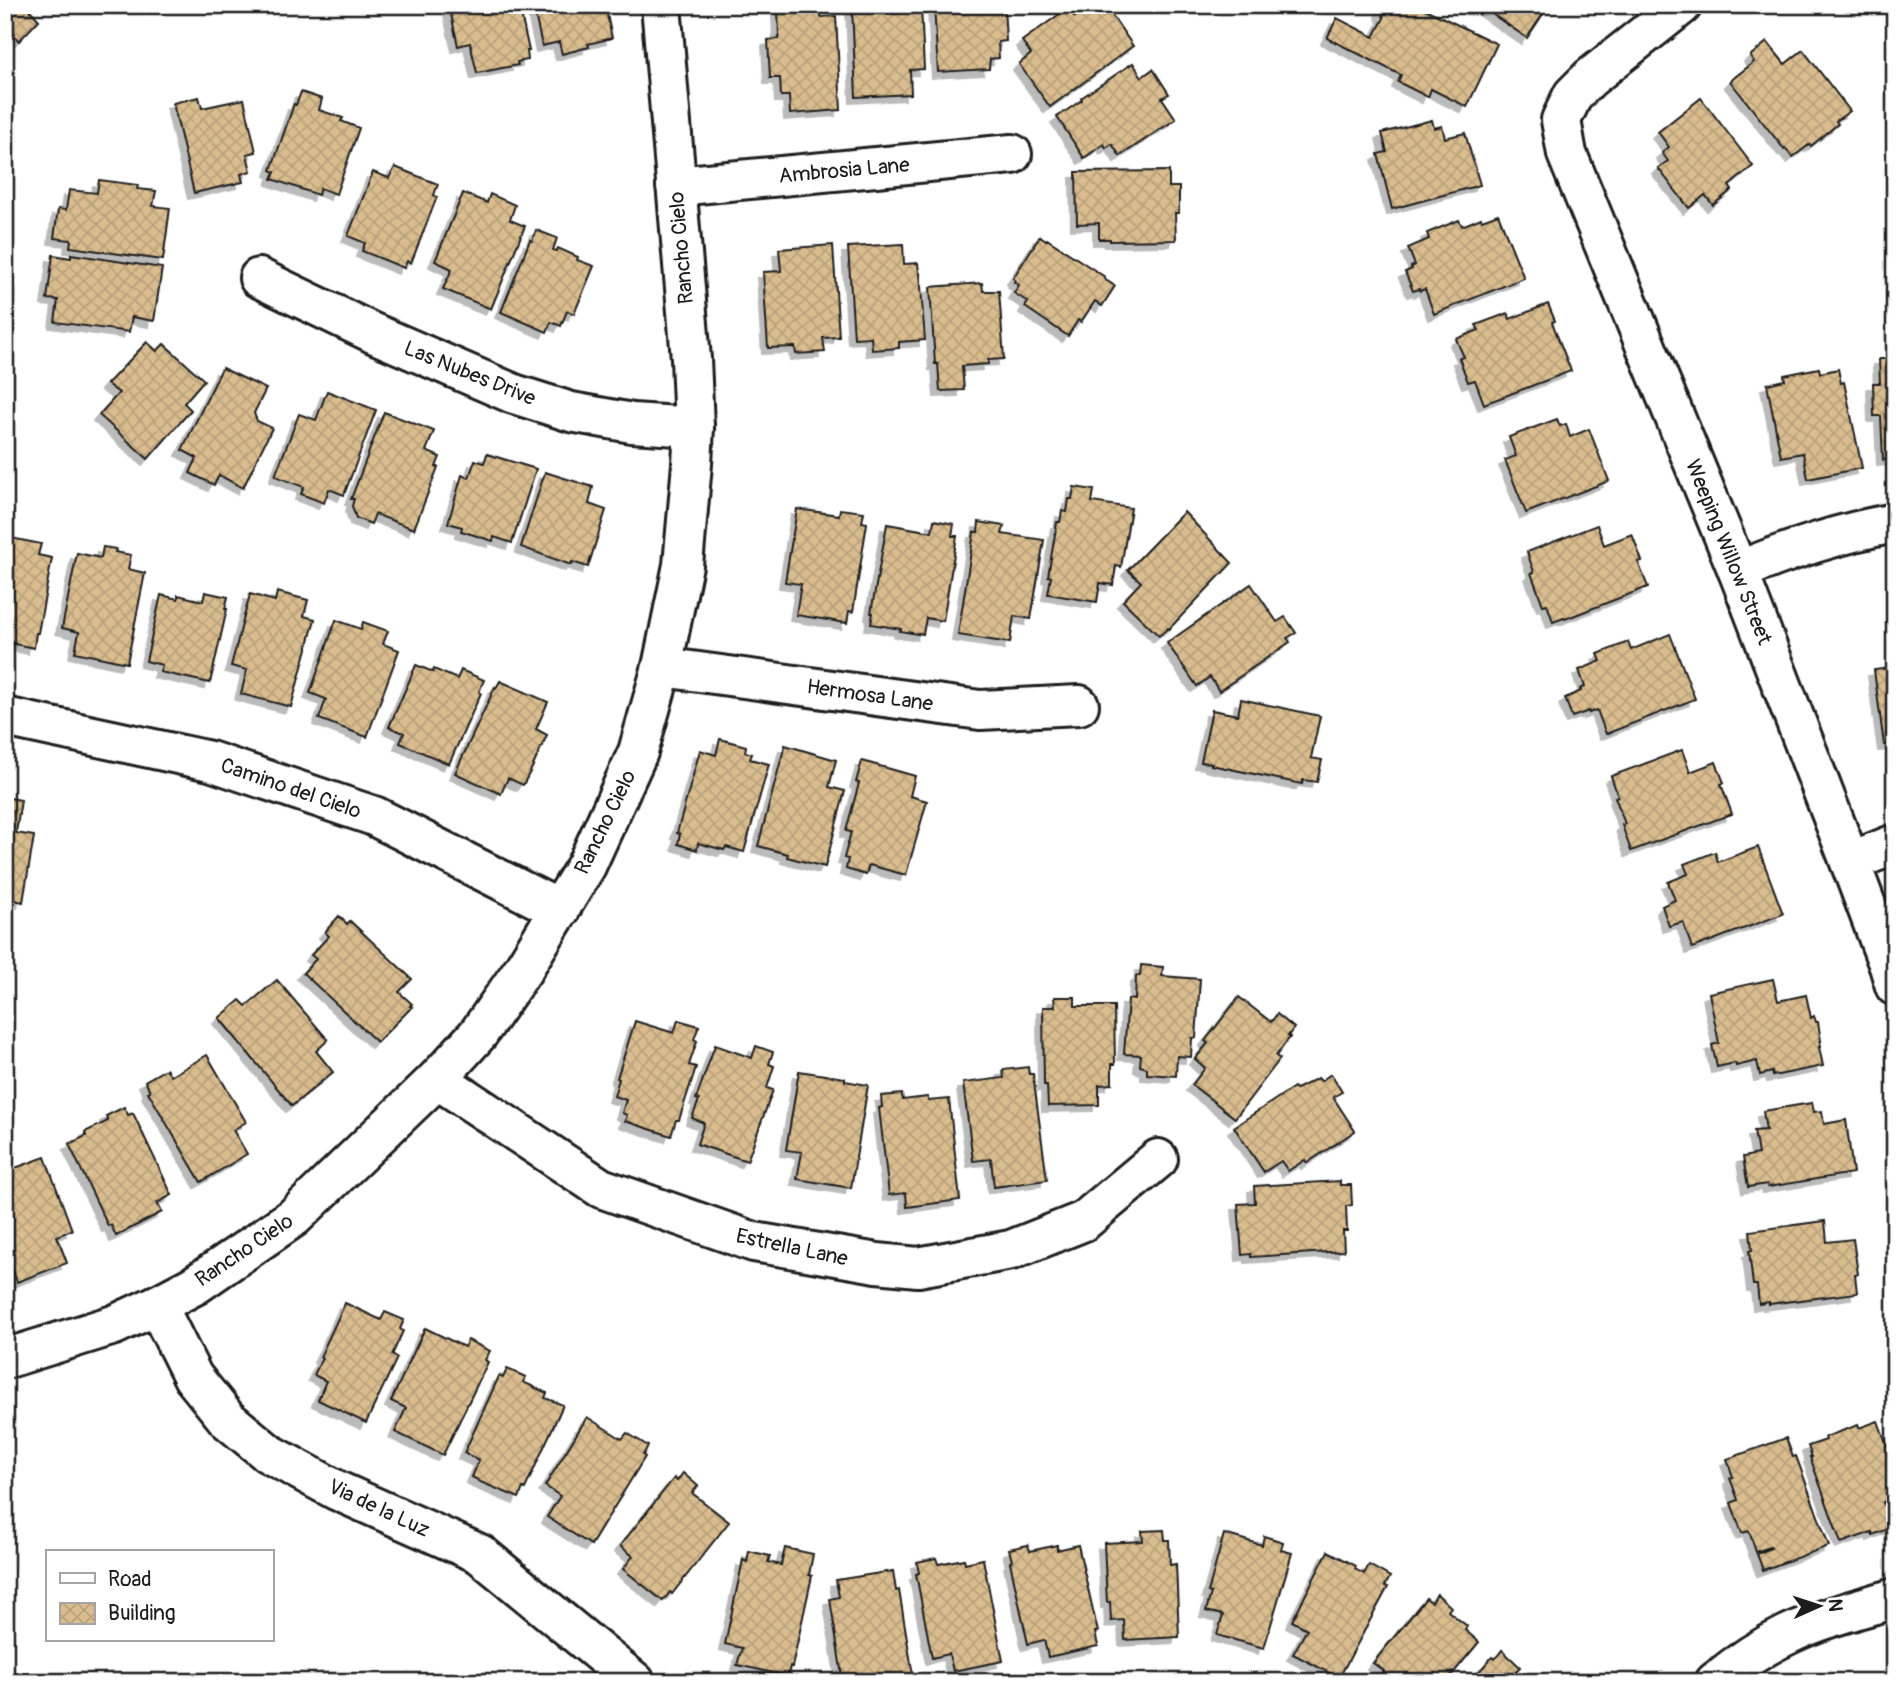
<svg xmlns="http://www.w3.org/2000/svg" width="1900" height="1687" font-family="Pangolin,sans-serif">
<style>
.building{fill:url(#building-cross-hatch);stroke:#1c1c1c;stroke-width:2;filter:url(#shadow)}
.lines{fill:none;stroke-linecap:round;stroke-linejoin:round}
.minor-casing{stroke:#1c1c1c;stroke-width:44}
.minor{stroke:#fff;stroke-width:38}
.labels{text-anchor:middle;stroke-width:6;stroke-linejoin:round;paint-order:stroke}
.street-label{font-size:21px;fill:#1c1c1c;stroke:#fff}
</style>
<defs>
<pattern id="building-cross-hatch" width="8" height="8" patternUnits="userSpaceOnUse" patternTransform="scale(1.75)"><rect width="8" height="8" fill="#dabd8f"/><path d="M0 0l8 8M0 8l8-8" fill="none" stroke="#baa27b"/></pattern>
<filter id="shadow"><feDropShadow dx="-6" dy="6" stdDeviation="0" flood-color="#0004"/></filter>
</defs>
<rect width="100%" height="100%" fill="#fff"/>
<filter id="ink" filterUnits="userSpaceOnUse"><feTurbulence type="fractalNoise" baseFrequency=".0143" numOctaves="2"/><feDisplacementMap in="SourceGraphic" scale="14" xChannelSelector="R" yChannelSelector="G"/><feConvolveMatrix kernelMatrix="1 2 1 2 8 2 1 2 1" color-interpolation-filters="sRGB"/></filter>
<g filter="url(#ink)">
<g class="building">
<polygon points="5,5 35,5 30,10 39,20 19,41 13,35 5,43"/>
<polygon points="451,5 519,5 529,51 527,51 528,60 517,62 518,65 477,73 470,43 458,46 450,10 452,10"/>
<polygon points="533,5 605,5 612,38 588,44 589,47 562,54 559,42 542,46"/>
<polygon points="921,5 924,69 910,70 911,94 856,97 852,6"/>
<polygon points="934,5 1004,5 1006,41 998,42 999,58 990,59 989,69 938,72"/>
<polygon points="1091,5 1105,5 1133,46 1050,107 1019,64 1031,54 1022,41 1068,8 1075,17"/>
<polygon points="1380,5 1417,5 1497,44 1467,107 1431,89 1428,97 1398,82 1401,75 1327,38 1337,18 1374,37 1384,18"/>
<polygon points="1479,5 1549,5 1527,38"/>
<polygon points="820,7 821,17 836,16 841,110 790,114 789,96 781,96 780,78 770,78 768,40 779,39 778,9"/>
<polygon points="1767,42 1785,64 1803,50 1850,111 1836,121 1838,124 1811,146 1809,145 1793,157 1785,148 1784,149 1730,81 1754,62 1750,56"/>
<polygon points="1133,63 1142,77 1153,69 1169,94 1162,98 1176,119 1120,156 1112,144 1106,148 1104,144 1084,158 1057,117 1082,100 1081,98"/>
<polygon points="301,92 322,99 319,110 343,118 341,121 359,128 336,194 320,188 318,195 272,179 275,172 271,170 294,104 296,105"/>
<polygon points="199,97 202,108 244,99 256,152 247,154 251,171 241,174 243,182 194,193 173,103"/>
<polygon points="1701,98 1753,166 1729,186 1732,190 1713,205 1705,195 1689,208 1658,168 1668,161 1662,153 1669,147 1658,132"/>
<polygon points="1432,120 1434,128 1442,126 1445,138 1465,133 1480,185 1392,209 1378,154 1387,152 1382,133"/>
<polygon points="395,167 438,184 434,195 437,197 411,263 407,261 404,268 362,251 365,243 348,236 373,172 389,178"/>
<polygon points="1169,171 1169,187 1179,187 1179,213 1175,213 1176,240 1110,241 1110,239 1099,239 1099,223 1077,224 1076,172"/>
<polygon points="99,180 138,185 137,189 156,191 153,206 170,208 163,260 70,247 71,240 54,238 58,209 66,210 69,190 97,193"/>
<polygon points="463,193 487,203 490,194 515,205 510,220 525,226 491,309 443,289 452,269 435,261"/>
<polygon points="1498,214 1524,278 1434,314 1425,289 1420,291 1419,289 1413,291 1405,272 1412,269 1411,267 1415,265 1408,248 1429,239 1427,233 1459,220 1462,226 1481,218 1482,220"/>
<polygon points="536,230 557,238 553,250 557,251 558,248 578,257 577,260 594,266 574,314 567,311 561,326 551,322 547,332 501,312 530,240 532,241"/>
<polygon points="1040,236 1046,240 1047,239 1105,277 1104,279 1115,286 1102,306 1095,301 1081,322 1078,320 1068,336 1025,307 1028,302 1014,293 1019,285 1014,282 1015,280 1013,278"/>
<polygon points="903,244 904,264 918,263 919,273 920,273 925,340 899,342 899,348 872,350 871,337 854,338 848,247"/>
<polygon points="833,245 839,337 823,338 825,352 796,354 795,347 768,348 763,272 781,271 779,249"/>
<polygon points="71,254 162,268 154,321 132,317 129,332 55,322 58,300 47,299 53,255 71,258"/>
<polygon points="982,283 983,291 999,291 1004,359 988,360 988,364 962,366 964,390 940,391 938,364 935,364 930,287"/>
<polygon points="1548,304 1555,321 1552,322 1571,371 1484,404 1475,380 1468,382 1459,358 1464,357 1456,339 1479,330 1476,325 1508,313 1510,319"/>
<polygon points="147,342 157,351 164,344 204,380 184,403 191,410 148,459 99,415 119,393 107,384"/>
<polygon points="1879,359 1895,359 1895,459 1883,460 1881,416 1874,416 1873,383 1880,383"/>
<polygon points="222,368 266,389 254,413 257,421 272,428 243,488 219,475 214,485 190,473 197,458 182,450"/>
<polygon points="1819,368 1820,373 1838,369 1841,383 1844,382 1862,468 1808,479 1803,453 1781,457 1767,384 1785,380 1784,375"/>
<polygon points="327,391 376,410 344,495 329,489 324,503 301,494 304,487 275,476 299,414 316,420"/>
<polygon points="384,412 434,431 426,451 440,457 436,467 438,467 414,529 375,514 371,524 356,518 352,506 354,499 351,499"/>
<polygon points="1557,419 1560,426 1566,424 1570,437 1589,429 1609,481 1526,513 1505,460 1516,456 1509,437"/>
<polygon points="487,454 536,469 512,543 494,537 493,541 461,531 462,527 448,523 462,475 469,478 475,460 484,463"/>
<polygon points="545,472 593,487 589,504 606,510 588,567 572,562 571,565 521,547"/>
<polygon points="1074,487 1094,490 1092,502 1131,508 1121,567 1116,566 1113,585 1100,583 1097,602 1048,594 1051,577 1048,576 1057,522 1060,522 1062,511 1067,512 1069,499 1072,499"/>
<polygon points="797,509 839,515 840,509 864,512 862,522 867,523 853,612 849,611 847,623 796,615 801,584 785,582"/>
<polygon points="1184,512 1232,563 1169,629 1168,628 1159,636 1123,601 1141,582 1128,570"/>
<polygon points="934,520 954,524 952,536 957,536 943,621 926,618 923,634 918,633 918,634 900,631 901,629 871,624 873,613 871,613 887,524 932,532"/>
<polygon points="979,522 1004,526 1002,534 1044,540 1031,619 1014,616 1010,643 958,635 974,532 978,532"/>
<polygon points="1597,525 1604,545 1632,534 1642,561 1638,562 1648,587 1565,619 1564,618 1553,622 1547,604 1543,605 1531,573 1534,572 1527,552"/>
<polygon points="5,531 7,531 6,537 41,544 38,555 52,558 38,633 36,633 34,648 5,642"/>
<polygon points="103,547 116,549 115,552 131,555 128,569 145,573 127,663 75,652 79,632 62,628 77,553 101,558"/>
<polygon points="1251,584 1277,622 1285,617 1296,633 1287,638 1290,642 1219,691 1210,677 1197,686 1167,643"/>
<polygon points="205,592 228,597 225,609 227,609 210,683 160,672 162,665 146,661 161,595 178,599 178,595 203,601"/>
<polygon points="277,592 308,600 304,616 315,619 291,707 241,694 247,670 231,666 250,594 275,601"/>
<polygon points="336,620 361,629 363,622 388,631 383,644 399,650 367,737 319,719 326,699 310,693"/>
<polygon points="1670,634 1695,699 1606,734 1597,710 1589,713 1589,711 1572,717 1565,698 1581,691 1580,689 1585,687 1579,670 1601,661 1598,654 1628,642 1631,650"/>
<polygon points="1895,662 1895,744 1884,745 1874,670 1891,668 1891,663"/>
<polygon points="416,665 433,672 434,669 457,679 461,670 484,680 479,692 481,693 449,764 400,743 404,733 389,727"/>
<polygon points="500,681 548,702 536,729 547,735 532,768 523,785 508,778 501,794 455,773 495,687 496,688"/>
<polygon points="1241,699 1320,716 1311,758 1322,760 1317,782 1303,780 1302,784 1211,765 1212,763 1201,762 1212,710 1238,715"/>
<polygon points="720,739 746,746 745,752 752,754 750,759 769,764 744,852 726,847 724,850 698,843 697,850 678,844 680,834 677,833 700,750 716,755"/>
<polygon points="785,745 836,760 829,787 845,791 825,867 787,857 788,854 758,846"/>
<polygon points="1682,750 1690,772 1716,762 1724,783 1721,784 1732,814 1631,851 1622,825 1625,824 1615,797 1618,796 1611,776"/>
<polygon points="862,761 915,776 910,796 927,801 906,875 869,865 866,875 846,869 848,859 844,858 851,832 846,831 859,783 856,782"/>
<polygon points="5,797 21,800 16,833 34,836 23,902 5,898"/>
<polygon points="1758,847 1783,914 1692,948 1683,922 1669,926 1662,906 1675,900 1668,882 1688,874 1684,864 1715,852 1718,862"/>
<polygon points="339,916 347,924 350,921 412,979 399,992 412,1004 410,1006 412,1007 377,1042 303,973 316,959 311,955 329,936 325,932"/>
<polygon points="1141,965 1163,967 1162,976 1200,979 1196,1038 1192,1038 1191,1057 1177,1056 1176,1076 1147,1074 1147,1068 1140,1066 1141,1055 1124,1054 1128,999 1135,1000 1136,976 1140,976"/>
<polygon points="1773,979 1778,1001 1806,995 1811,1018 1814,1016 1816,1022 1818,1022 1821,1041 1820,1041 1821,1047 1819,1047 1823,1066 1773,1076 1772,1072 1760,1075 1757,1061 1736,1066 1735,1063 1717,1067 1712,1045 1719,1043 1709,993"/>
<polygon points="277,980 328,1040 316,1051 333,1072 292,1106 219,1018 240,1000 246,1006"/>
<polygon points="1054,997 1075,997 1075,1006 1114,1006 1115,1064 1112,1064 1112,1084 1099,1085 1099,1105 1048,1106 1047,1085 1044,1085 1043,1007 1055,1007"/>
<polygon points="1239,997 1271,1022 1277,1014 1294,1028 1288,1036 1290,1037 1276,1056 1280,1059 1235,1118 1192,1085 1205,1068 1195,1059 1208,1043 1205,1041"/>
<polygon points="678,1020 699,1026 694,1039 697,1041 689,1065 696,1067 679,1120 676,1120 671,1136 625,1121 627,1115 622,1113 626,1100 614,1096 619,1079 617,1078 635,1021 674,1033"/>
<polygon points="715,1045 752,1058 756,1046 773,1052 769,1064 774,1066 767,1088 773,1090 747,1161 697,1144 704,1123 692,1118 699,1100 696,1099"/>
<polygon points="207,1055 246,1122 233,1130 247,1154 201,1182 148,1092 150,1091 145,1081 166,1069 171,1076"/>
<polygon points="1028,1067 1029,1074 1033,1074 1047,1180 994,1187 991,1159 973,1161 963,1083 1004,1078 1003,1070"/>
<polygon points="799,1071 845,1078 845,1081 868,1085 851,1188 797,1179 802,1152 786,1150"/>
<polygon points="1331,1074 1342,1092 1333,1097 1355,1131 1307,1163 1305,1160 1288,1171 1281,1161 1264,1172 1234,1127 1294,1087 1296,1089 1318,1078 1321,1081"/>
<polygon points="902,1094 903,1100 928,1097 928,1101 949,1099 960,1200 907,1207 906,1193 889,1195 879,1108 882,1107 881,1096"/>
<polygon points="1812,1103 1814,1112 1822,1111 1824,1124 1846,1120 1853,1173 1768,1187 1767,1184 1748,1187 1743,1157 1758,1154 1754,1131 1766,1130 1763,1111"/>
<polygon points="124,1107 128,1115 133,1113 172,1195 157,1203 162,1212 116,1236 111,1225 108,1226 69,1144 86,1136 85,1132 108,1121 106,1116"/>
<polygon points="45,1157 72,1230 57,1236 67,1263 17,1282 5,1250 5,1167 7,1171"/>
<polygon points="1340,1181 1340,1185 1351,1185 1352,1205 1346,1206 1347,1231 1343,1231 1344,1251 1251,1257 1251,1254 1242,1255 1238,1204 1255,1203 1254,1186"/>
<polygon points="1825,1221 1827,1242 1853,1239 1858,1274 1855,1274 1857,1293 1769,1304 1769,1302 1759,1304 1757,1285 1753,1285 1749,1251 1752,1250 1750,1231"/>
<polygon points="345,1303 381,1320 385,1312 404,1320 400,1329 403,1331 392,1355 397,1358 366,1423 318,1400 326,1381 314,1375 322,1358 320,1357"/>
<polygon points="425,1328 464,1347 468,1340 490,1351 485,1360 488,1362 443,1455 395,1432 406,1408 391,1401"/>
<polygon points="507,1369 526,1377 523,1382 547,1393 545,1398 563,1405 525,1489 523,1488 519,1498 478,1481 478,1480 472,1477 479,1460 464,1453 499,1376 503,1378"/>
<polygon points="587,1417 622,1439 627,1433 648,1446 643,1455 645,1457 591,1545 547,1517 560,1496 545,1486"/>
<polygon points="1878,1421 1895,1467 1895,1497 1883,1502 1892,1527 1873,1535 1872,1532 1841,1543 1810,1457 1812,1457 1808,1446 1826,1440 1825,1437 1858,1425 1859,1428"/>
<polygon points="1786,1438 1793,1457 1796,1456 1829,1546 1763,1570 1757,1554 1771,1548 1770,1547 1756,1552 1749,1531 1742,1533 1731,1503 1738,1500 1730,1478 1733,1477 1727,1459"/>
<polygon points="683,1473 698,1486 692,1493 729,1522 672,1594 670,1592 663,1601 623,1569 633,1556 620,1546 674,1478 677,1481"/>
<polygon points="1164,1530 1165,1540 1169,1540 1170,1565 1176,1564 1179,1637 1125,1640 1124,1620 1111,1621 1110,1602 1107,1602 1104,1543 1143,1541 1142,1531"/>
<polygon points="1224,1534 1262,1545 1264,1536 1283,1542 1281,1550 1292,1553 1264,1648 1217,1635 1223,1615 1206,1611 1211,1593 1208,1592"/>
<polygon points="1028,1545 1030,1551 1057,1545 1057,1550 1078,1545 1098,1632 1095,1632 1098,1646 1048,1657 1044,1640 1028,1644 1010,1562 1012,1561 1009,1549"/>
<polygon points="785,1548 813,1554 809,1575 812,1576 792,1667 790,1666 788,1676 737,1665 742,1648 725,1644 743,1560 747,1562 749,1551 770,1556 768,1562 781,1565"/>
<polygon points="1328,1551 1356,1566 1355,1569 1364,1574 1369,1565 1390,1577 1385,1586 1388,1587 1339,1678 1293,1654 1307,1629 1292,1621"/>
<polygon points="936,1558 938,1564 964,1559 965,1563 983,1559 1003,1661 953,1671 949,1654 932,1658 916,1574 919,1573 917,1562"/>
<polygon points="893,1571 896,1591 899,1590 914,1682 859,1682 858,1674 842,1676 830,1599 839,1597 836,1580"/>
<polygon points="1437,1594 1451,1607 1448,1611 1467,1626 1465,1630 1479,1642 1446,1682 1375,1682 1384,1671 1373,1663 1426,1598 1431,1602"/>
<polygon points="1502,1650 1520,1667 1515,1672 1527,1682 1470,1682 1492,1657 1495,1659"/>
</g>
<g class="lines">
<defs>
<g id="minor">
<polyline points="1682,5 1590,78 1573,95 1561,120 1567,154 1738,571 1850,862 1889,966 1895,986"/>
<polyline points="676,186 1012,154"/>
<polyline points="259,278 373,333 514,394 571,412 632,423 694,427"/>
<path d="M 1738,571 C 1790,550 1839,533 1895,523"/>
<polyline points="662,667 980,710 1079,705"/>
<polyline points="5,717 210,761 374,816 560,910"/>
<polyline points="1850,862 1895,844"/>
<polyline points="437,1079 601,1188 754,1242 877,1263 918,1267 1011,1250 1084,1221 1158,1159"/>
<polyline points="157,1305 193,1377 227,1419 268,1453 338,1491 480,1554 635,1682"/>
<polyline points="5,1359 114,1325 157,1305 195,1285 294,1217 437,1079 478,1034 522,971 586,866 638,752 662,667 683,565 692,464 694,427 691,359 661,5"/>
<path d="M 1715,1682 C 1737,1664 1762,1647 1787,1635 C 1821,1618 1859,1609 1895,1598"/>
</g>
</defs>
<use href="#minor" class="minor-casing"/>
<use href="#minor" class="minor"/>
</g>
</g>
<g class="labels">
<g class="street-label">
<text transform="translate(844 170) rotate(-5)" y="7">Ambrosia Lane</text>
<text transform="translate(681 248) rotate(-95)" y="7">Rancho Cielo</text>
<text transform="translate(470 373) rotate(22)" y="7">Las Nubes Drive</text>
<text transform="translate(1729 552) rotate(68)" y="7">Weeping Willow Street</text>
<text transform="translate(870 695) rotate(8)" y="7">Hermosa Lane</text>
<text transform="translate(291 788) rotate(19)" y="7">Camino del Cielo</text>
<text transform="translate(605 822) rotate(-64)" y="7">Rancho Cielo</text>
<text transform="translate(792 1247) rotate(12)" y="7">Estrella Lane</text>
<text transform="translate(244 1250) rotate(-34)" y="7">Rancho Cielo</text>
<text transform="translate(379 1508) rotate(25)" y="7">Via de la Luz</text>
</g>
</g>
<rect width="1900" height="1687" fill="none" stroke="#fff" stroke-width="28"/>
<rect x="14" y="14" width="1872" height="1659" fill="none" stroke="#1c1c1c" stroke-width="2.5" filter="url(#ink)"/>
<rect x="46" y="1550" width="228" height="91" fill="#ffffff" stroke="#a4a4a4" stroke-width="2"/>
<rect x="60" y="1573" width="35" height="10" fill="#ffffff" stroke="#a4a4a4" stroke-width="2"/>
<text x="108" y="1586" font-size="21" fill="#1c1c1c">Road</text>
<rect x="60" y="1603" width="35" height="21" fill="url(#building-cross-hatch)" stroke="#a4a4a4" stroke-width="2"/>
<text x="108" y="1620" font-size="21" fill="#1c1c1c">Building</text>
<g transform="translate(1819 1606) rotate(87)" stroke="#ffffff" stroke-width="5" paint-order="stroke">
<path d="M0-5L12 26L0 18L-12 26Z" fill="#1c1c1c"/>
<text y="-10" font-size="19" font-weight="bold" text-anchor="middle" fill="#1c1c1c">N</text>
</g>
</svg>
